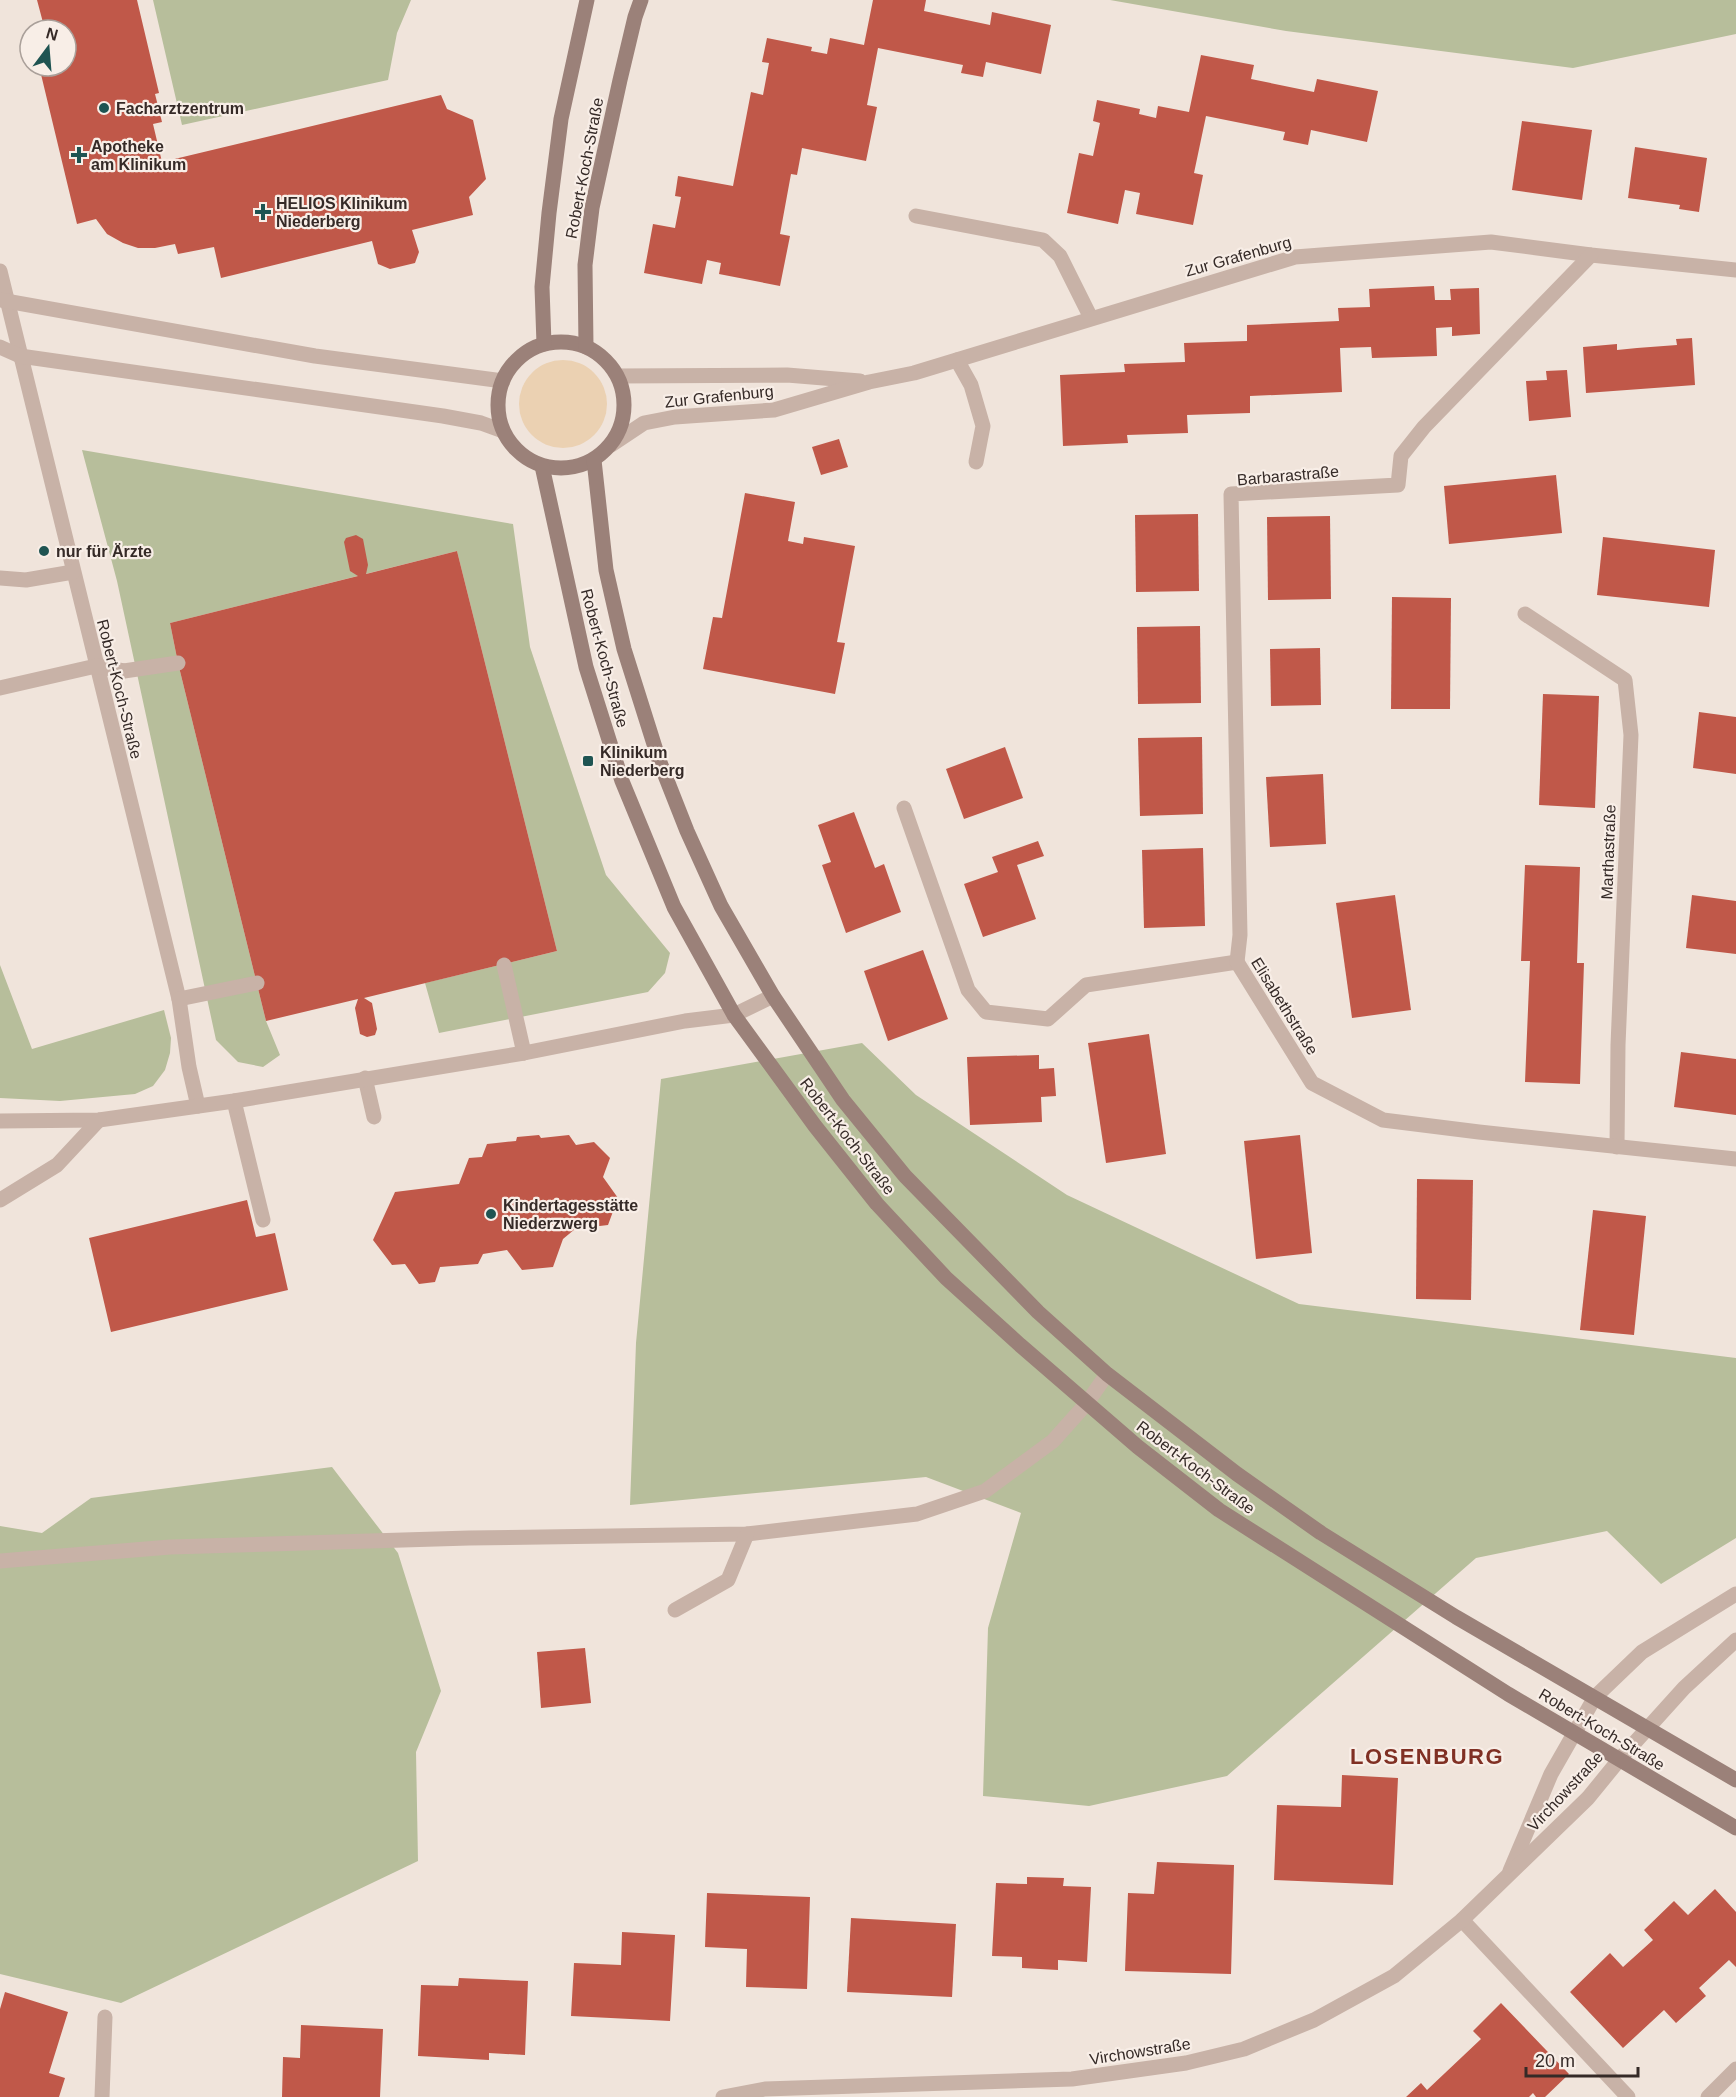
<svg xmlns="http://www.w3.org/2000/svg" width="1736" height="2097" font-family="Helvetica,sans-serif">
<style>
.green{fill:#b7be9b}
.sand{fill:#ebd1b2}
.building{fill:#c05849}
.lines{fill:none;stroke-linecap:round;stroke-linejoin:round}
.lane{stroke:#c8b2a7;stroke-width:15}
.street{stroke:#c8b2a7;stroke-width:15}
.secondary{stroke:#9b8179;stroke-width:15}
.poi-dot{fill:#1f5452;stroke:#f8eee7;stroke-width:2}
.labels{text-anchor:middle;stroke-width:4.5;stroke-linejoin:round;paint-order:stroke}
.poi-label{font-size:16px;font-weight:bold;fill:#352a27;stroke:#f8eee7;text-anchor:start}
.street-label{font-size:16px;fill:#352a27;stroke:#f8eee7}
.district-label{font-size:22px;font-weight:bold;letter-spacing:1.5px;fill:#803024;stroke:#f8eee7}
</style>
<rect width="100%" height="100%" fill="#f0e4db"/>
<g class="green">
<polygon points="153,0 411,0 397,33 388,80 182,125"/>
<polygon points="1110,0 1736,0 1736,34 1573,68 1286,31"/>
<polygon points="82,450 513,524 530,647 606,875 670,953 665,973 648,992 439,1033 425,983 557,951 457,551 170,623 178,663 266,1021 280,1055 263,1067 238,1062 216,1040 117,581"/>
<polygon points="0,965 32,1049 164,1010 171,1038 170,1053 165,1070 153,1086 135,1094 60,1101 0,1098"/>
<polygon points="862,1043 916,1095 1067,1195 1299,1304 1736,1358 1736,1538 1661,1584 1607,1531 1476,1558 1227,1776 1089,1806 983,1796 988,1628 1021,1513 926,1477 630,1505 636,1343 661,1079"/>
<polygon points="332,1467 398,1553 441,1691 416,1752 418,1861 121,2003 0,1974 0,1526 42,1533 91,1498"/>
</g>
<circle class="sand" cx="563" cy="404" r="44"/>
<g class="building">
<polygon points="37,0 137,0 159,93 155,94 162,122 153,124 162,162 441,95 447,109 473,120 486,179 469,197 473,215 412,230 419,252 415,263 390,269 378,264 372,241 221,278 214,247 178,254 175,244 155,248 138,248 123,243 107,234 96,219 77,224 39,66 66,66 66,30 45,30"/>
<polygon points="873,0 926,0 924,11 990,25 992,12 1051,25 1041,74 986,62 983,77 961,73 963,65 878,48 867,105 877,107 866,161 802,148 797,175 791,174 780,234 790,236 780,286 719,274 721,263 707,260 702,284 644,273 653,224 675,228 681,197 675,196 678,176 733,186 751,92 763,95 769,63 762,62 767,38 812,47 811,51 827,54 830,38 864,45"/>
<polygon points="1201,55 1254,65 1251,79 1314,92 1317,79 1378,91 1367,142 1311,130 1308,145 1283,140 1285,132 1206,116 1194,173 1203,175 1193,225 1136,214 1140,193 1125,190 1118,224 1067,213 1079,153 1093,156 1100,123 1093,121 1097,100 1140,109 1139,114 1156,118 1158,106 1189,112"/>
<polygon points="1522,121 1592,130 1582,200 1512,190"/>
<polygon points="1635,147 1707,158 1699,212 1679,209 1680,205 1628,198"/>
<polygon points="1434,286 1435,300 1451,300 1450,289 1479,288 1480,334 1452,336 1452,327 1436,328 1437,356 1372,358 1371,347 1340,348 1342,392 1250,396 1250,413 1187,415 1188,433 1127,435 1128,443 1063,446 1060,375 1125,372 1124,364 1185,362 1184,343 1247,341 1247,325 1339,321 1338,308 1370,307 1369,289"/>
<polygon points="1692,338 1695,385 1586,393 1583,347 1617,344 1617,350 1637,348 1677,345 1676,339"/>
<polygon points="1567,370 1571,417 1529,421 1526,381 1547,380 1546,371"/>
<polygon points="839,439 848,467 821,475 812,447"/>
<polygon points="1556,475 1562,533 1449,544 1444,486"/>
<polygon points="745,493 795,502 788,541 803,544 804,537 855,546 837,642 845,643 835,694 703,669 713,617 722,618"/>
<polygon points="1198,514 1199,591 1136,592 1135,515"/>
<polygon points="1330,516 1331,599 1268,600 1267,517"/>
<polygon points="356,535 363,539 368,565 366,574 457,551 557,951 364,998 372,1003 377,1029 375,1035 367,1037 360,1034 355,1008 358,999 266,1021 178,663 170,623 358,576 350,571 344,542 346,538"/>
<polygon points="1603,537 1715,550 1709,607 1597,595"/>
<polygon points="1392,597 1451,598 1450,709 1391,709"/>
<polygon points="1200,626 1201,703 1138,704 1137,627"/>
<polygon points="1320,648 1321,705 1271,706 1270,649"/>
<polygon points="1543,694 1599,696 1595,808 1539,805"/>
<polygon points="1699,712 1736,717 1736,774 1693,768"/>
<polygon points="1202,737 1203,814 1140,816 1138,738"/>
<polygon points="1005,747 1023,798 964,819 946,769"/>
<polygon points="1323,774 1326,844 1270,847 1266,777"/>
<polygon points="854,812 875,868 884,864 901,912 846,933 822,865 831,862 818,825"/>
<polygon points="1038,841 1044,856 1017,865 1036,919 983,937 964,884 998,872 992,857"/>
<polygon points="1203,848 1205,926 1144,928 1142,850"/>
<polygon points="1525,865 1580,867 1577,963 1584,963 1580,1084 1525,1082 1530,961 1521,961"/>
<polygon points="1395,895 1411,1010 1352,1018 1336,903"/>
<polygon points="1692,895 1736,901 1736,954 1686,948"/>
<polygon points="923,950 948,1019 888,1041 864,971"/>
<polygon points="1149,1034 1166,1154 1106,1163 1088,1043"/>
<polygon points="1681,1052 1736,1059 1736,1115 1674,1107"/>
<polygon points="1039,1055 1039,1069 1054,1068 1056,1096 1041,1097 1042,1122 970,1125 967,1057"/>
<polygon points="539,1135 541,1138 569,1135 576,1145 594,1142 610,1158 603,1177 618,1198 608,1225 575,1229 563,1239 553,1267 522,1270 507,1250 483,1254 478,1264 440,1267 435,1282 419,1284 405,1264 392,1265 373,1240 395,1192 459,1184 469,1158 482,1157 487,1144 516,1141 517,1137"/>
<polygon points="1300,1135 1312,1253 1256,1259 1244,1141"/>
<polygon points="1417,1179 1473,1180 1471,1300 1416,1299"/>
<polygon points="247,1200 256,1237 275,1233 288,1290 111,1332 89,1238"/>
<polygon points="1593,1210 1646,1216 1634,1335 1580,1330"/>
<polygon points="585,1648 591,1703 541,1708 537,1652"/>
<polygon points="1342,1775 1398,1778 1393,1885 1274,1880 1277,1805 1341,1807"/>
<polygon points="1157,1862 1234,1865 1231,1974 1125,1971 1128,1893 1154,1894"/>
<polygon points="1027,1877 1064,1878 1063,1886 1091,1887 1087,1962 1058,1960 1058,1970 1022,1968 1022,1957 992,1956 996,1883 1027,1884"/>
<polygon points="1715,1889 1736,1912 1736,1967 1729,1960 1699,1988 1706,1996 1676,2023 1664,2010 1623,2048 1570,1992 1610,1953 1623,1967 1653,1940 1644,1930 1674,1901 1688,1915"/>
<polygon points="707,1893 810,1897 807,1989 746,1987 747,1949 705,1947"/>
<polygon points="851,1918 956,1924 952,1997 847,1992"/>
<polygon points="622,1932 675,1935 670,2021 571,2016 574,1963 621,1965"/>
<polygon points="459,1978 528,1981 525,2055 489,2053 489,2060 418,2056 421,1985 458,1986"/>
<polygon points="5,1992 68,2012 49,2073 65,2078 59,2097 0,2097 0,2009"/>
<polygon points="1501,2003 1569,2074 1545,2097 1536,2097 1533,2093 1529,2097 1406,2097 1421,2083 1427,2090 1481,2039 1473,2031"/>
<polygon points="301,2025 383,2029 380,2097 282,2097 283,2057 300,2058"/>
</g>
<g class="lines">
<g class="lane">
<polyline points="916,216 1043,240 1060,256 1091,318"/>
<polyline points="0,271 179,999 189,1067 198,1106"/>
<polyline points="0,300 315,356 503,381"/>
<polyline points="0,347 20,356 443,416 481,423 503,431"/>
<polyline points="957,360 971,385 983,426 976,462"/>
<polyline points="0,578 26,580 73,572"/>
<polyline points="0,688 96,666 124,671 178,663"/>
<polyline points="504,965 524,1053"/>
<polyline points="179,999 257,983"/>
<polyline points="365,1078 374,1117"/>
<polyline points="234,1101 263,1220"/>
<polyline points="0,1561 170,1547 469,1538 747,1534 917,1514 985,1491 1053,1441 1087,1403 1107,1374"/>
<polyline points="675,1610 728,1580 747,1534"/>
<polyline points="1462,1920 1628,2097"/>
<polyline points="102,2097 105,2017"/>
<polyline points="1708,2097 1736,2069"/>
</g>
<g class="street">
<polyline points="618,376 787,375 860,381"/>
<polyline points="611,445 644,423 675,417 774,410 869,382 914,373 1295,257 1491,242 1591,255 1736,270"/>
<polyline points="1525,614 1625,680 1631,735 1618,1045 1617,1147"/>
<polyline points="904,808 968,990 986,1012 1048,1019 1086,985 1237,962"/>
<polyline points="1237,962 1240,935 1231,494 1398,485 1401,456 1424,427 1591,255"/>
<polyline points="1237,962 1312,1083 1383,1120 1479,1132 1736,1159"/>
<polyline points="0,1121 99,1120 234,1101 524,1053 685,1021 734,1015 773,996"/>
<polyline points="0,1200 57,1165 99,1120"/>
<polyline points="1510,1871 1551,1774 1595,1697 1642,1652 1736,1594"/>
<polyline points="723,2097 765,2089 1072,2079 1186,2063 1244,2049 1314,2020 1394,1976 1462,1920 1588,1798 1619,1760 1684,1688 1736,1640"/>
</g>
<g class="secondary">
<circle cx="561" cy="405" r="63"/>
<polyline points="544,344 542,287 549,213 561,119 587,0"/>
<polyline points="586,347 585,265 592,208 620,80 635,17 641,0"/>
<polyline points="594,460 606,570 624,649 659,760 687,831 721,906 773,996 843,1100 905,1176 1038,1312 1107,1374 1237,1474 1321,1533 1456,1617 1736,1780"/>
<polyline points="542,466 586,667 622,781 674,907 734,1015 815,1126 877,1204 946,1278 1020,1345 1138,1447 1219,1510 1508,1694 1736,1828"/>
</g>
</g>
<g class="poi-dot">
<circle cx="104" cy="108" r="6"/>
<path d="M76 146h6v6h6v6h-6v6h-6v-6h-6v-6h6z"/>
<path d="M260 203h6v6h6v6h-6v6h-6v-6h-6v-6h6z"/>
<circle cx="44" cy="551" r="6"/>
<rect x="582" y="755" width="12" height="12" rx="3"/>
<circle cx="491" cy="1214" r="6"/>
</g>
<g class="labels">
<g class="poi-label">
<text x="116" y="114">Facharztzentrum</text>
<text x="91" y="152">Apotheke<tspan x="91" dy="18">am Klinikum</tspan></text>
<text x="276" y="209">HELIOS Klinikum<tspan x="276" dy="18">Niederberg</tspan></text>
<text x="56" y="557">nur für Ärzte</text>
<text x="600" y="758">Klinikum<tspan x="600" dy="18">Niederberg</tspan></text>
<text x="503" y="1211">Kindertagesstätte<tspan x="503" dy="18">Niederzwerg</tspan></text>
</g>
<g class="street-label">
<text transform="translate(584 168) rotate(-79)" y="6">Robert-Koch-Straße</text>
<text transform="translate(1238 256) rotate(-16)" y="6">Zur Grafenburg</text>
<text transform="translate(719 396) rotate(-6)" y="6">Zur Grafenburg</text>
<text transform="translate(1288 475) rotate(-5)" y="6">Barbarastraße</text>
<text transform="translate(605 658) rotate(75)" y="6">Robert-Koch-Straße</text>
<text transform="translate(120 689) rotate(76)" y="6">Robert-Koch-Straße</text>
<text transform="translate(1608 852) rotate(-88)" y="6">Marthastraße</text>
<text transform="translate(1285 1006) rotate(58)" y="6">Elisabethstraße</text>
<text transform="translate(848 1136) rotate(52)" y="6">Robert-Koch-Straße</text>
<text transform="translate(1196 1467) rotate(37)" y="6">Robert-Koch-Straße</text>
<text transform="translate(1602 1729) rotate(31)" y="6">Robert-Koch-Straße</text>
<text transform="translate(1565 1791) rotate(-47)" y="6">Virchowstraße</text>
<text transform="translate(1140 2051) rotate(-9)" y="6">Virchowstraße</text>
</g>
<g class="district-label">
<text x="1427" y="1764">LOSENBURG</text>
</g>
</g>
<g transform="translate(48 48) rotate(16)"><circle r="28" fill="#f8eee7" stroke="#aaa09a" stroke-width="1.5"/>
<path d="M0-4.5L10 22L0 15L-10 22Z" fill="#1f5452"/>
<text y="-9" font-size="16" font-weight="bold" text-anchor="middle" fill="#352a27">N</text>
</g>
<path d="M1526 2067v9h112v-9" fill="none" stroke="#352a27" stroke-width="3"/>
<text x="1535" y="2067" font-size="18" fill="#352a27" stroke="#f8eee7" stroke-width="4.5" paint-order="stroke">20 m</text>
</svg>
